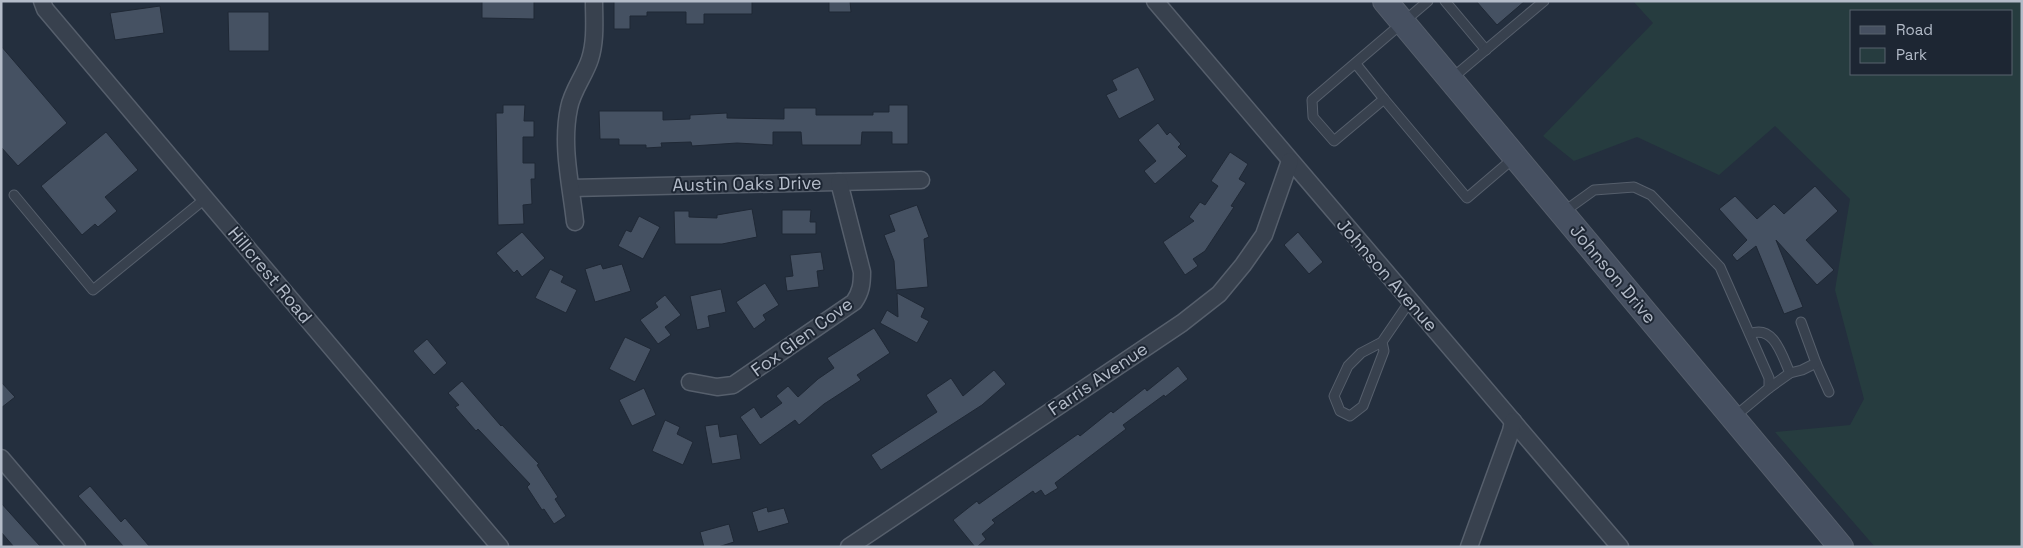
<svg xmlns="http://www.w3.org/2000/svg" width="2023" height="548" font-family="'Space Grotesk',sans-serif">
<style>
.green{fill:#263c3f;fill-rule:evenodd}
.building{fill:#455162;stroke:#1f2835}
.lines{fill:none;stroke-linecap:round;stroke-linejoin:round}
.lane-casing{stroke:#565f6c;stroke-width:11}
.street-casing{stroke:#565f6c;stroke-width:19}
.secondary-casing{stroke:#565f6c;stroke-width:26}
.lane{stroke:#38414e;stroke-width:9}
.street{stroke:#38414e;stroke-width:16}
.secondary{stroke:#465061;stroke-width:24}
.labels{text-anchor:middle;stroke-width:4;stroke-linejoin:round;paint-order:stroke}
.street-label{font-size:18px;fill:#b4bcc9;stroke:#1d2633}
</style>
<rect width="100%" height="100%" fill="#242f3e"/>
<path class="green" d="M 1633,1 L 2022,1 L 2022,547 L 1875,547 L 1775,432 L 1850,425 L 1864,399 L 1835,290 L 1850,199 L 1775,126 L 1719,175 L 1637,137 L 1574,161 L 1543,136 L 1653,23 ZM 1852,11 L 2012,11 L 2012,74 L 1852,74 Z"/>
<g class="building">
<polygon points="482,1 534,1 534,19 482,18"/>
<polygon points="614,1 752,1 752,14 704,14 704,24 686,24 686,12 647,12 647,16 630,16 630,29 614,29"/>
<polygon points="829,1 850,1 851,12 829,12"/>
<polygon points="1476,1 1525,1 1497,25"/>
<polygon points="160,6 164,33 115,40 110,13"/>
<polygon points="228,12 269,12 269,51 229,51"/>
<polygon points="1,46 67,123 18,166 1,147"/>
<polygon points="1138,67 1155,100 1119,119 1106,95 1117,90 1112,80"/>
<polygon points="503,105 525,105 524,121 534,121 534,137 523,137 523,163 535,163 535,179 531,179 532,204 523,205 524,224 498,225 496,113 503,113"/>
<polygon points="889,105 908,105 908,144 892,144 892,132 862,132 861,145 802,145 801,132 773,132 773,145 737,143 692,146 691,142 661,143 662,147 646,148 646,145 619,145 619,139 600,139 599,111 663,111 663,120 690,119 690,115 727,113 727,118 784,119 784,108 816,108 816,115 873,115 873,112 889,112"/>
<polygon points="1158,123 1167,135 1170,132 1181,144 1178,147 1187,156 1155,184 1144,171 1156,161 1138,140"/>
<polygon points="106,132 138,170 105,197 117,211 98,227 95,224 82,235 41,186"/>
<polygon points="1230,152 1248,164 1239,179 1246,183 1231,206 1234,207 1205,251 1193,259 1198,266 1185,275 1163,242 1194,221 1189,217 1200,202 1205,205 1218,186 1211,181"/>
<polygon points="1815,186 1838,211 1806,240 1834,270 1817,285 1776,240 1803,307 1784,314 1756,246 1737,261 1732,255 1747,240 1719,209 1735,196 1757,219 1774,204 1784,214"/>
<polygon points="917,205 929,237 924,239 928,287 896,290 894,261 884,235 895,231 889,215"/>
<polygon points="752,209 757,237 722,244 675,244 674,211 689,211 689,217 717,218 717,215"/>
<polygon points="782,210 811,210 810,222 816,222 816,234 782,234"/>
<polygon points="639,216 660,227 643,259 618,246 626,230 631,232"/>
<polygon points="522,232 545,258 522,277 517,270 514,273 496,253"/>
<polygon points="1298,232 1323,262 1309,274 1284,245"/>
<polygon points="821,252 824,270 817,271 819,287 787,291 785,277 793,276 790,255"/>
<polygon points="601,264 603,269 622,264 631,291 595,302 585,269"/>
<polygon points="550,269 564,276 561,282 577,290 566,313 535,298"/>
<polygon points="765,283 779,305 763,315 766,320 754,329 736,302"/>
<polygon points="721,289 726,312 708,316 710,327 697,330 690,296"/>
<polygon points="897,293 925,308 921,317 929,321 917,343 880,323 887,310 898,317"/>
<polygon points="665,295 681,315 665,327 671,335 658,344 640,320 658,307 655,303"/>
<polygon points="874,328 890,353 857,375 861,380 824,404 799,425 795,420 760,445 740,417 754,407 761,418 782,403 776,396 788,386 798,397 818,379 834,368 827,358"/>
<polygon points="625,337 651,349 635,382 609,369"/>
<polygon points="427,339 447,363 434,375 413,351"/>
<polygon points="1178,366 1188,379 1165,397 1164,395 1123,425 1126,429 1055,483 1058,488 1045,496 1041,490 1035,494 1033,491 992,520 995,523 982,534 986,539 977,547 975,547 953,520 977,501 979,504 1078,434 1080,436 1111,411 1113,413 1145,388 1147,391"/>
<polygon points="994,370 1006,384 982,405 881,470 871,455 937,412 926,395 951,378 963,396"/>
<polygon points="462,381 501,426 502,425 539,464 537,465 558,497 555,499 566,516 554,524 544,509 542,510 527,487 530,484 478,429 476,431 455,407 459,405 448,393"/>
<polygon points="1,382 15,397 1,408"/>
<polygon points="644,388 656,415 632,426 619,400"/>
<polygon points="665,420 680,427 677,434 693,442 683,465 652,451"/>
<polygon points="718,424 720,437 737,434 741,459 712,464 705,426"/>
<polygon points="90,486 121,522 125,518 150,547 124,547 78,496"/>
<polygon points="1,503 28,533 41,547 14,547 1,532"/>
<polygon points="767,507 768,512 784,508 789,523 758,532 752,512"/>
<polygon points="729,524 734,542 718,547 704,547 700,532"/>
</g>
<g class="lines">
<defs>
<g id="lane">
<polyline points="1445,1 1486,50"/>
<polyline points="1356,64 1384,99 1334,141 1313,117 1312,100 1428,1"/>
<polyline points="1451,79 1544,1"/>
<polyline points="1384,99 1467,198 1515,157"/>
<polyline points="14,195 93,290 206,198"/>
<polyline points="1562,213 1594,190 1634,187 1651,195 1720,267 1769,378 1769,388 1734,417"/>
<path d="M 1750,334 C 1774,324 1782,356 1790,373"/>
<polyline points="1382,342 1384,351 1363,406 1350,416 1340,411 1334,396 1348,366 1361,353 1382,342 1410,301"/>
<polyline points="1816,363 1829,392"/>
<polyline points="1769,388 1790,373 1802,370 1816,363 1801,322"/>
</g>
<g id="street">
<polyline points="42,1 45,9 500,547"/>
<polyline points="1155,1 1620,547"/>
<polyline points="572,188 921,180"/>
<path d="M 575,222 C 571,185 561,146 569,108 C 572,91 585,75 590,59 C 596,40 594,20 594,1"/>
<path d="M 690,382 L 717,387 L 733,385 L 854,302 C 861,292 862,284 862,272 L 839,182"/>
<polyline points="1,458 77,547"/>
<polyline points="849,547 1182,323 1219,294 1243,265 1264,235 1290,161"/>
<polyline points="1469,547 1511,431 1513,421"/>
</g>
<polyline id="secondary" points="1385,1 1841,547"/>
</defs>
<use href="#lane" class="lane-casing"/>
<use href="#street" class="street-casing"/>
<use href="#secondary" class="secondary-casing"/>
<use href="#lane" class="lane"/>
<use href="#street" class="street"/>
<use href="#secondary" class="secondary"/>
</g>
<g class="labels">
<g class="street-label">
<text transform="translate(747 184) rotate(-1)" y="6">Austin Oaks Drive</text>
<text transform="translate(1613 274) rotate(50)" y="6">Johnson Drive</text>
<text transform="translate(270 275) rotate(50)" y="6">Hillcrest Road</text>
<text transform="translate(1387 275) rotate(49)" y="6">Johnson Avenue</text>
<text transform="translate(802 337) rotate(-36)" y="6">Fox Glen Cove</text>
<text transform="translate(1098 379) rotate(-34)" y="6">Farris Avenue</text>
</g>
</g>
<rect width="2023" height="548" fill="none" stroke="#b4bcc9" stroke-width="5"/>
<rect x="1850" y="10" width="162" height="65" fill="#1d2633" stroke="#59626f"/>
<rect x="1860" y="26" width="25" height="8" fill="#465061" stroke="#59626f"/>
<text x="1896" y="35" font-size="15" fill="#b4bcc9">Road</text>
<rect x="1860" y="48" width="25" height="15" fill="#263c3f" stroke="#59626f"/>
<text x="1896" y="60" font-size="15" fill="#b4bcc9">Park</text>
</svg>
